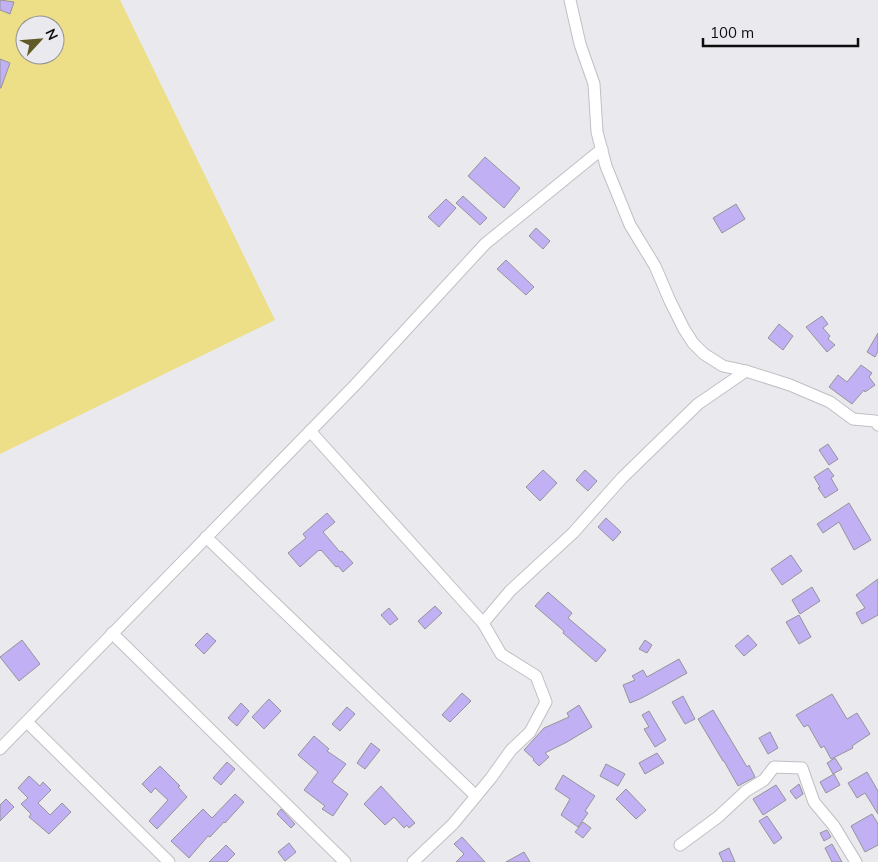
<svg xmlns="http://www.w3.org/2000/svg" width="878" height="862" font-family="Mulish,sans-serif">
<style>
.green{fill:#ecdf87;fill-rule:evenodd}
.building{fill:#c2b0f4;stroke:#959499}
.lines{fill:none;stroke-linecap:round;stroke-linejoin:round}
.minor-casing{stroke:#c0bfc4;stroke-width:13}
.minor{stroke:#fff;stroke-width:11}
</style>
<rect width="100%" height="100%" fill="#eae9ee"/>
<path class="green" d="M 0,0 L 120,0 L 275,320 L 0,454 ZM 25,25 L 55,25 L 55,55 L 25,55 Z"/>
<g class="building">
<polygon points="0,0 14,2 10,14 0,10"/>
<polygon points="0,59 10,63 1,88 0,88"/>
<polygon points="485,157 520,188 504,208 468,176"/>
<polygon points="463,196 487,218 480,225 456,203"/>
<polygon points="446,199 456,208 439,227 428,217"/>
<polygon points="736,204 745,219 722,233 713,218"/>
<polygon points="536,228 550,241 543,249 529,236"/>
<polygon points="506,260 534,287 526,295 497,269"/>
<polygon points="822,316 828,324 823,328 830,336 828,339 835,345 827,352 806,327"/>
<polygon points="779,324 793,336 783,350 768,338"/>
<polygon points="878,333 878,351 875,357 867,352"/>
<polygon points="861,365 872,373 869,377 875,385 865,392 864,390 852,404 829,387 838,375 847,382"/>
<polygon points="828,444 838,459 829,465 819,450"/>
<polygon points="828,468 834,476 831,478 838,490 825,498 818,488 820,487 814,477"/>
<polygon points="543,470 557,483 540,501 526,487"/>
<polygon points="585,470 597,481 588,491 576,480"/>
<polygon points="849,503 871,540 854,550 839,522 823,533 817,524"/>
<polygon points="327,513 335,522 323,532 340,552 342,551 353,563 343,572 338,566 336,567 321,550 320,551 319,550 300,567 288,553 306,538 303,534"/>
<polygon points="606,518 621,532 613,541 598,527"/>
<polygon points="791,555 802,571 782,585 771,569"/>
<polygon points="878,579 878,615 862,624 856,613 865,608 856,595"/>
<polygon points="812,587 820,601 800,614 792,600"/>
<polygon points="548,592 572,613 568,618 606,650 596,662 563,633 564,631 535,606"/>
<polygon points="435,606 442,613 425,629 418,621"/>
<polygon points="389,608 398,619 390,625 381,615"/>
<polygon points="799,615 811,637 799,644 786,622"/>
<polygon points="207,633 216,641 204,654 195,645"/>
<polygon points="748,635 757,645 744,656 735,646"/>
<polygon points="22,640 40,664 19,681 0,657"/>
<polygon points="645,640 652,645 647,653 639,649"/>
<polygon points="679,659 687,673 642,698 630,703 623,685 635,680 632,676 643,670 647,677"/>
<polygon points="462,693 471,701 450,722 442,715"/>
<polygon points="832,694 847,719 857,713 870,734 852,746 853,748 831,759 824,746 821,748 808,725 804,727 796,715"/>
<polygon points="683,696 695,719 685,724 672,702"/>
<polygon points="269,699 281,711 264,729 252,717"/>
<polygon points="241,703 249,711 237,726 228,718"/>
<polygon points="579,705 592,727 567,742 545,753 549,757 539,766 533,760 534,759 524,750 544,728 569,717 567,713"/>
<polygon points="347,707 355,714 340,731 332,724"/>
<polygon points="713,710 747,767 749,765 755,777 738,786 724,761 723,761 698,719"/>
<polygon points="649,711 666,740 655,747 644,729 649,727 642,715"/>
<polygon points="770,732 778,748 768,754 759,738"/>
<polygon points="314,736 329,749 327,751 346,764 332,782 348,794 333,816 322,809 325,806 304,790 318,772 298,755"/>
<polygon points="371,743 380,750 365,769 357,763"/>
<polygon points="657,753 664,763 645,774 639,763"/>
<polygon points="835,758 842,769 833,774 827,763"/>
<polygon points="227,762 235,769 221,785 213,778"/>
<polygon points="606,764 625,774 618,786 600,776"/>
<polygon points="160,766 180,786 178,787 187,797 157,829 149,821 168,800 155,788 151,793 142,784"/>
<polygon points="867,772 878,791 878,814 865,793 857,798 848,783"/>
<polygon points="834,774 840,785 826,793 820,782"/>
<polygon points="563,775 595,796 585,811 588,813 578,827 561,815 570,799 555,789"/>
<polygon points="29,776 40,786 43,782 51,790 38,803 50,815 62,803 71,812 49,834 29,817 31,814 21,804 28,798 18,788"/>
<polygon points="799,784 803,794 796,799 790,791"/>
<polygon points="776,785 786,800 763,815 753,799"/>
<polygon points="381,786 415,823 409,828 407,825 404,828 394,817 385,825 364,804"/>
<polygon points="626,789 646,810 636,819 616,799"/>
<polygon points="235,794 244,802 225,823 224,822 210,837 208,836 189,858 171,841 203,809 212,818"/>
<polygon points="6,799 14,807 0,821 0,805"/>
<polygon points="281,809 295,824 291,828 277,814"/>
<polygon points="872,814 878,824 878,845 865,852 851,826"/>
<polygon points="767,816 782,838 774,844 759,821"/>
<polygon points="583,822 591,828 583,838 575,832"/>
<polygon points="827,830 831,837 824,841 820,833"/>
<polygon points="462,837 485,862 456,862 464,854 454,844"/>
<polygon points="289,843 296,852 285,861 278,852"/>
<polygon points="832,844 842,862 832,862 825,848"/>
<polygon points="226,845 235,854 227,862 209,862"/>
<polygon points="729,848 735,862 723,862 719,853"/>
<polygon points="524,852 530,862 506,862"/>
</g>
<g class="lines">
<defs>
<g id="minor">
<polyline points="570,0 580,44 594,84 597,132 606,166 630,225 655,266 670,301 684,329 693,343 704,354 723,366 746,371 790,385 830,402 853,419 875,421 878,425"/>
<polyline points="310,431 483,623"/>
<polyline points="206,537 476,796"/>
<polyline points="112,633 345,862"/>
<polyline points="27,722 169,862"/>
<polyline points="0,749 356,384 485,244 602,149"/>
<polyline points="680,845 718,817 746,791 764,780 774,767 802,768 814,802 834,826 856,862"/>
<polyline points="413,862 453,824 491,778 511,750 530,732 546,702 536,676 501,654 483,623 510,591 573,533 622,478 698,404 746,371"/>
</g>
</defs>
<use href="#minor" class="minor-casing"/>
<use href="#minor" class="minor"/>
</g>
<g transform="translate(40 40) rotate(64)"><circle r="24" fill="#eae9ee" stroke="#929194"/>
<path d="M0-4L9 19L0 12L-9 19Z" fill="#615a26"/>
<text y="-8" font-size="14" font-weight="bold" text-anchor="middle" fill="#0d0d0e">N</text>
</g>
<path d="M703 38v8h155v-8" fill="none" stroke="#0d0d0e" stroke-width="2.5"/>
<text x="710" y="38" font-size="15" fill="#0d0d0e" stroke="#eae9ee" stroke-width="4" paint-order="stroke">100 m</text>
</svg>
